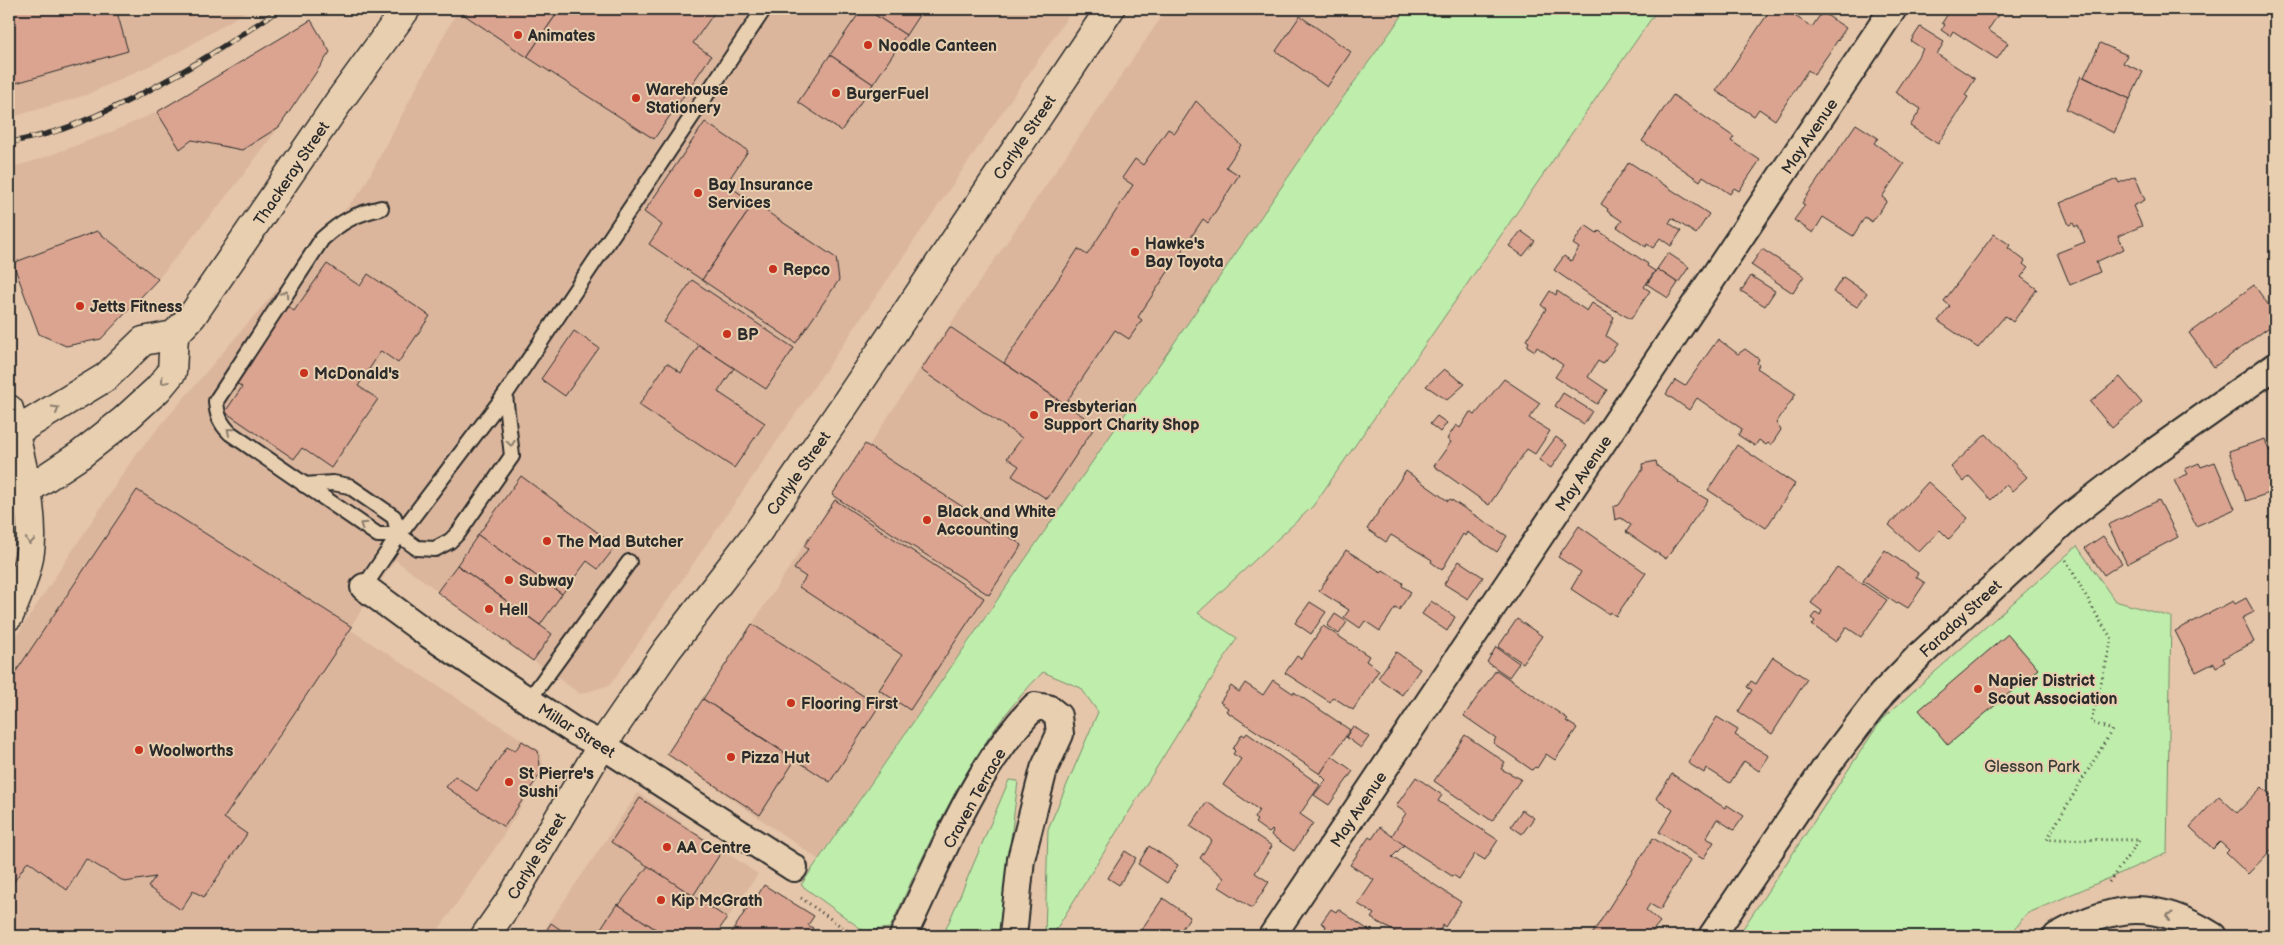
<svg xmlns="http://www.w3.org/2000/svg" width="2284" height="945" font-family="'Balsamiq Sans',sans-serif">
<style>
.built{fill:#dbb69d}
.green{fill:#bfedab;stroke:#758c6b}
.building{fill:#daa490;stroke:#2b2b2b}
.lines{fill:none;stroke-linecap:round;stroke-linejoin:round}
.service-casing{stroke:#2b2b2b;stroke-width:18}
.minor-casing{stroke:#2b2b2b;stroke-width:30}
.secondary-casing{stroke:#2b2b2b;stroke-width:31}
.path{stroke:#2b2b2b;stroke-width:3;stroke-dasharray:1 4;stroke-linecap:butt}
.service{stroke:#e8cfb0;stroke-width:14}
.minor{stroke:#e8cfb0;stroke-width:26}
.secondary{stroke:#e8cfb0;stroke-width:28}
.rail-casing{stroke:#2b2b2b;stroke-width:5.5}
.rail{stroke:#e8cfb0;stroke-width:4;stroke-dasharray:11;stroke-linecap:butt}
.oneway{stroke:#8a7d6e}
.poi-dot{fill:#c8321e;stroke:#e8cfb0;stroke-width:2}
.labels{text-anchor:middle;stroke-width:4;stroke-linejoin:round;paint-order:stroke}
.poi-label{font-size:16px;font-weight:bold;fill:#2b2b2b;stroke:#e8cfb0;text-anchor:start}
.street-label{font-size:16px;fill:#2b2b2b;stroke:#e8cfb0}
.park-label{font-size:16px;fill:#3a3e38;stroke:#e8cfb0}
</style>
<rect width="100%" height="100%" fill="#e5c6aa"/>
<filter id="ink" filterUnits="userSpaceOnUse"><feTurbulence type="fractalNoise" baseFrequency=".02" numOctaves="2"/><feDisplacementMap in="SourceGraphic" scale="10" xChannelSelector="R" yChannelSelector="G"/><feConvolveMatrix kernelMatrix="1 2 1 2 8 2 1 2 1" color-interpolation-filters="sRGB"/></filter>
<g filter="url(#ink)">
<g class="built">
<polygon points="9,9 250,9 181,51 86,95 9,118"/>
<polygon points="458,9 1073,9 610,685 580,694 395,560 349,629 540,751 544,769 500,841 434,936 9,936 9,647 136,454 362,190"/>
<polygon points="1167,9 1407,9 1342,99 818,859 667,754 918,371"/>
<polygon points="311,20 330,52 279,127 238,182 158,279 101,339 66,346 39,334 9,251 9,168 37,160 109,133 157,112"/>
<polygon points="638,793 758,874 715,936 540,936"/>
</g>
<g class="green">
<path d="M 1407,9 L 1658,9 L 1313,506 L 1198,613 L 1237,638 L 1052,936 L 1045,936 L 1048,829 L 1098,712 L 1081,688 L 1043,672 C 971,743 932,837 890,928 L 864,931 L 801,885 L 1342,99 Z"/>
<polygon points="2077,546 2115,601 2171,617 2167,853 2026,914 2010,936 1738,936 1882,719"/>
<polygon points="1009,780 1018,781 999,936 943,936"/>
</g>
<g class="building">
<polygon points="9,9 116,9 128,51 9,85"/>
<polygon points="463,9 560,9 527,57 460,12"/>
<polygon points="560,9 717,9 693,43 711,56 654,139 527,57"/>
<polygon points="862,9 866,9 906,35 873,84 830,55"/>
<polygon points="866,9 923,9 906,35"/>
<polygon points="1771,9 1784,9 1812,27 1822,12 1846,28 1814,75 1808,70 1775,120 1759,109 1754,116 1716,91"/>
<polygon points="1951,9 2002,9 1988,30 2008,43 1997,59 1953,31 1950,36 1941,30 1945,25 1942,23"/>
<polygon points="1300,16 1351,52 1327,87 1276,51"/>
<polygon points="311,20 330,52 279,127 242,150 192,140 180,149 157,112"/>
<polygon points="1920,27 1944,42 1937,54 1975,79 1965,95 1968,97 1938,144 1910,126 1921,109 1895,92 1923,49 1911,41"/>
<polygon points="2100,43 2127,55 2123,63 2143,72 2130,99 2084,77"/>
<polygon points="830,55 873,84 841,131 798,102"/>
<polygon points="2081,76 2130,99 2114,133 2066,109"/>
<polygon points="1673,95 1734,137 1731,141 1760,160 1739,191 1734,188 1730,194 1703,176 1700,181 1642,141"/>
<polygon points="1196,101 1241,145 1226,167 1239,175 1208,223 1203,219 1138,317 1142,320 1129,339 1115,330 1065,404 1004,363 1078,249 1087,255 1133,185 1122,178 1135,159 1143,165 1168,129 1175,133"/>
<polygon points="705,122 748,151 726,184 754,203 702,280 649,244 662,225 644,212"/>
<polygon points="1856,124 1878,138 1874,143 1904,164 1882,197 1887,201 1872,222 1865,217 1853,236 1823,217 1813,233 1794,220 1805,205 1802,203"/>
<polygon points="1629,162 1709,214 1696,234 1672,218 1669,223 1681,231 1671,246 1660,238 1653,248 1647,244 1646,247 1617,227 1622,221 1607,211 1608,209 1601,204"/>
<polygon points="2135,176 2145,200 2133,206 2142,226 2118,236 2124,249 2096,262 2100,272 2070,285 2057,253 2085,242 2078,225 2075,227 2073,223 2069,225 2060,203 2117,179 2119,183"/>
<polygon points="754,203 836,258 839,280 796,343 702,280"/>
<polygon points="1585,225 1597,233 1599,231 1648,264 1647,266 1655,271 1644,287 1650,291 1631,319 1600,302 1554,270 1564,256 1571,261 1579,248 1573,244"/>
<polygon points="97,231 158,279 101,339 66,346 39,334 13,263"/>
<polygon points="1521,231 1535,241 1523,256 1509,246"/>
<polygon points="1994,234 2010,245 2008,248 2025,261 2023,264 2028,268 2021,277 2037,289 2013,322 2005,316 1978,348 1938,321 1950,306 1944,301"/>
<polygon points="1762,249 1804,276 1793,293 1751,265"/>
<polygon points="1668,253 1689,267 1678,283 1657,269"/>
<polygon points="327,264 360,286 368,274 430,316 398,363 381,351 358,386 378,399 331,468 302,448 294,459 225,412 242,387 235,382 287,306 294,311"/>
<polygon points="1657,269 1678,283 1668,298 1647,284"/>
<polygon points="1751,276 1775,291 1765,306 1741,291"/>
<polygon points="1843,277 1867,293 1857,307 1833,292"/>
<polygon points="692,280 794,348 766,389 664,322"/>
<polygon points="2254,285 2275,314 2275,323 2214,367 2189,333"/>
<polygon points="1550,291 1556,295 1557,291 1587,311 1592,303 1614,317 1606,336 1617,344 1603,364 1598,361 1588,377 1607,390 1597,404 1555,377 1563,365 1537,347 1535,351 1527,346 1529,342 1526,340 1546,309 1541,305"/>
<polygon points="950,327 1096,425 1047,499 1012,476 1019,466 1007,458 1022,438 921,370"/>
<polygon points="574,331 599,348 565,396 541,379"/>
<polygon points="1718,339 1738,354 1745,349 1759,359 1757,363 1759,365 1757,368 1796,394 1776,423 1781,430 1771,445 1768,443 1766,445 1759,440 1755,446 1738,435 1742,429 1697,398 1689,410 1666,394 1675,380 1685,386"/>
<polygon points="699,345 734,368 718,392 765,423 734,468 639,405 667,363 681,373"/>
<polygon points="1444,369 1465,384 1447,400 1426,386"/>
<polygon points="2120,377 2142,403 2112,428 2090,402"/>
<polygon points="1504,379 1540,403 1529,418 1550,431 1535,454 1527,449 1489,505 1434,466 1451,442 1447,439 1456,425 1460,428 1470,412 1475,415"/>
<polygon points="1563,393 1592,411 1584,424 1555,406"/>
<polygon points="1437,416 1447,423 1440,432 1430,424"/>
<polygon points="1986,434 2027,477 2012,491 2006,485 1991,500 1969,476 1964,482 1951,467"/>
<polygon points="1556,437 1567,445 1551,468 1539,460"/>
<polygon points="2265,439 2269,451 2275,450 2275,491 2246,501 2229,451"/>
<polygon points="865,444 1022,545 989,595 832,495"/>
<polygon points="1737,445 1795,484 1766,528 1708,490"/>
<polygon points="1656,461 1657,466 1679,481 1678,482 1708,500 1666,559 1626,532 1631,525 1621,518 1615,520 1613,507 1619,505 1643,469 1642,464"/>
<polygon points="2215,462 2235,509 2196,526 2174,480 2188,474 2185,469 2199,463 2201,467"/>
<polygon points="1406,471 1448,501 1450,499 1507,536 1497,552 1467,532 1465,536 1463,534 1442,570 1431,562 1432,560 1391,535 1386,542 1367,529"/>
<polygon points="521,476 616,546 598,569 587,561 562,594 478,535"/>
<polygon points="1928,482 1968,518 1949,539 1940,530 1919,552 1889,525"/>
<polygon points="137,490 352,627 224,818 247,834 204,897 193,891 181,910 148,887 155,877 125,882 86,859 67,890 28,861 13,883 9,880 9,682"/>
<polygon points="835,500 984,598 910,710 879,690 902,655 799,587 806,577 794,569 808,549 804,546"/>
<polygon points="2159,500 2178,537 2127,564 2108,525"/>
<polygon points="1579,526 1646,573 1616,616 1610,612 1609,614 1571,589 1581,572 1558,557"/>
<polygon points="478,535 562,594 540,625 457,565"/>
<polygon points="2103,536 2122,563 2104,575 2085,548"/>
<polygon points="1346,550 1381,572 1383,570 1403,583 1402,586 1411,592 1399,610 1395,608 1380,631 1365,621 1360,628 1344,617 1349,610 1319,591"/>
<polygon points="1885,550 1918,573 1916,577 1925,583 1908,608 1898,602 1897,604 1863,581"/>
<polygon points="1459,561 1483,577 1468,599 1444,584"/>
<polygon points="457,565 552,634 533,661 437,592"/>
<polygon points="1837,567 1887,600 1861,637 1846,627 1836,642 1812,625 1815,621 1811,618 1816,612 1820,615 1822,611 1811,603"/>
<polygon points="2246,598 2254,612 2242,618 2254,642 2223,658 2225,662 2216,667 2214,663 2196,672 2175,631 2233,601 2235,604"/>
<polygon points="1431,601 1455,617 1447,631 1422,614"/>
<polygon points="1310,602 1326,612 1311,634 1295,623"/>
<polygon points="1335,614 1347,622 1339,634 1327,626"/>
<polygon points="1517,619 1542,636 1523,663 1498,647"/>
<polygon points="752,624 879,706 830,782 703,699"/>
<polygon points="1323,626 1369,656 1366,661 1379,670 1353,710 1333,697 1330,702 1285,673 1297,656 1301,659"/>
<polygon points="2008,634 2038,669 1948,745 1919,710"/>
<polygon points="1496,647 1519,663 1509,677 1487,662"/>
<polygon points="1396,652 1420,669 1402,695 1378,678"/>
<polygon points="1773,657 1807,679 1772,734 1738,712 1752,690 1747,687 1751,681 1756,684"/>
<polygon points="1496,670 1568,719 1566,721 1577,728 1555,760 1546,754 1537,768 1535,767 1532,770 1493,743 1496,738 1464,716"/>
<polygon points="1273,680 1294,694 1294,692 1350,730 1320,774 1226,711 1228,708 1220,702 1231,686 1239,692 1245,683 1263,695"/>
<polygon points="703,699 795,760 760,815 667,754"/>
<polygon points="1717,717 1738,730 1735,735 1769,756 1759,771 1744,761 1730,783 1706,768 1704,773 1688,763"/>
<polygon points="1353,726 1369,737 1361,748 1346,737"/>
<polygon points="1247,733 1320,785 1300,814 1313,823 1294,851 1271,835 1273,831 1272,830 1269,833 1255,823 1257,820 1254,818 1259,810 1223,785 1241,759 1233,754 1235,751 1233,749 1242,734 1245,736"/>
<polygon points="1465,735 1505,762 1501,769 1521,779 1492,821 1434,781"/>
<polygon points="522,741 538,751 541,773 504,827 446,787 455,776 477,791 507,747 515,751"/>
<polygon points="1332,756 1353,771 1329,805 1314,795 1326,780 1320,774"/>
<polygon points="1672,774 1725,808 1727,805 1744,816 1734,830 1717,819 1706,838 1714,842 1703,859 1659,832 1673,810 1656,798"/>
<polygon points="1416,777 1442,795 1438,801 1498,840 1485,860 1475,854 1459,879 1453,875 1452,876 1391,837 1406,813 1396,806"/>
<polygon points="2262,787 2275,800 2275,846 2248,874 2226,853 2229,850 2220,842 2213,849 2190,827 2219,796 2237,813"/>
<polygon points="640,798 722,851 693,896 611,842"/>
<polygon points="1207,802 1272,846 1255,873 1269,882 1252,908 1219,887 1224,878 1200,858 1212,840 1190,826"/>
<polygon points="1522,810 1534,818 1522,834 1511,826"/>
<polygon points="1380,827 1404,845 1392,857 1461,902 1445,927 1443,925 1436,936 1402,936 1371,918 1374,914 1358,904 1374,880 1350,865 1369,837 1372,839"/>
<polygon points="1653,838 1690,861 1660,910 1650,904 1646,910 1660,922 1648,936 1591,936"/>
<polygon points="1149,846 1178,865 1167,883 1138,864"/>
<polygon points="1125,851 1136,858 1119,885 1108,878"/>
<polygon points="648,866 727,918 715,936 666,936 619,905"/>
<polygon points="764,885 814,916 808,925 813,928 808,936 730,935 756,894 758,895"/>
<polygon points="1163,898 1190,917 1181,930 1191,936 1137,936"/>
<polygon points="617,904 619,905 666,936 613,936 601,928"/>
<polygon points="1331,909 1336,912 1338,909 1377,936 1330,936 1332,934 1325,929 1326,926 1321,923"/>
<polygon points="551,923 570,936 543,936"/>
</g>
<g class="lines">
<defs>
<g id="service">
<path d="M 381,208 C 355,214 342,221 322,239 L 216,401 C 217,415 220,423 230,433 L 378,535 L 399,535 L 417,548 L 435,549 L 450,541 L 459,532 L 512,456 L 505,395"/>
<polyline points="304,485 333,483 349,486 394,517 399,535"/>
<polyline points="364,587 399,535 505,395 764,9"/>
<polyline points="529,700 629,562"/>
</g>
<g id="minor">
<polyline points="364,587 425,632 576,732 602,745 794,868"/>
<path d="M 903,936 C 941,858 973,769 1035,706 L 1048,708 L 1058,716 L 1060,734 L 1044,769 L 1021,859 L 1013,936"/>
<polyline points="1272,936 1893,9"/>
<polyline points="1712,936 1826,767 1882,694 1919,656 2069,517 2144,459 2275,366"/>
<path d="M 2057,936 C 2115,903 2155,900 2213,936"/>
</g>
<g id="secondary">
<path d="M 9,409 C 18,449 31,493 31,534 C 32,561 20,592 9,616"/>
<polyline points="9,436 106,377 143,341 174,335 192,316 340,100 406,9"/>
<polyline points="9,502 80,455 123,421 158,389 172,372 174,335"/>
<polyline points="485,936 511,899 602,745 667,650 757,533 842,409 1110,9"/>
</g>
</defs>
<use href="#service" class="service-casing"/>
<use href="#minor" class="minor-casing"/>
<use href="#secondary" class="secondary-casing"/>
<g class="path">
<polyline points="2066,560 2100,621 2112,639 2091,722 2112,730 2047,839 2139,840"/>
<polyline points="2109,882 2139,841"/>
<polyline points="801,898 855,936"/>
</g>
<use href="#service" class="service"/>
<use href="#minor" class="minor"/>
<use href="#secondary" class="secondary"/>
<defs>
<path id="rail" d="M 9,143 C 29,138 51,134 71,126 C 146,97 214,54 280,9"/>
</defs>
<use href="#rail" class="rail-casing"/>
<use href="#rail" class="rail"/>
</g>
<defs><path id="oneway-chevron" d="M-2-3.5L2.5 0L-2 3.5" fill="none" stroke-width="1.6" stroke-linecap="round" stroke-linejoin="round" transform="scale(1.25)"/></defs>
<g class="oneway">
<use href="#oneway-chevron" transform="translate(285 294) rotate(-57)"/>
<use href="#oneway-chevron" transform="translate(164 381) rotate(130)"/>
<use href="#oneway-chevron" transform="translate(56 409) rotate(-30)"/>
<use href="#oneway-chevron" transform="translate(230 431) rotate(-139)"/>
<use href="#oneway-chevron" transform="translate(511 443) rotate(83)"/>
<use href="#oneway-chevron" transform="translate(363 525) rotate(-146)"/>
<use href="#oneway-chevron" transform="translate(30 541) rotate(96)"/>
<use href="#oneway-chevron" transform="translate(2169 916) rotate(-163)"/>
</g>
</g>
<g class="poi-dot">
<circle cx="518" cy="35" r="5"/>
<circle cx="868" cy="45" r="5"/>
<circle cx="836" cy="93" r="5"/>
<circle cx="636" cy="98" r="5"/>
<circle cx="698" cy="193" r="5"/>
<circle cx="1135" cy="252" r="5"/>
<circle cx="773" cy="269" r="5"/>
<circle cx="80" cy="306" r="5"/>
<circle cx="727" cy="334" r="5"/>
<circle cx="304" cy="373" r="5"/>
<circle cx="1034" cy="415" r="5"/>
<circle cx="927" cy="520" r="5"/>
<circle cx="547" cy="541" r="5"/>
<circle cx="509" cy="580" r="5"/>
<circle cx="489" cy="609" r="5"/>
<circle cx="1978" cy="689" r="5"/>
<circle cx="791" cy="703" r="5"/>
<circle cx="139" cy="750" r="5"/>
<circle cx="731" cy="757" r="5"/>
<circle cx="509" cy="782" r="5"/>
<circle cx="667" cy="847" r="5"/>
<circle cx="661" cy="900" r="5"/>
</g>
<g class="labels">
<g class="poi-label">
<text x="528" y="41">Animates</text>
<text x="878" y="51">Noodle Canteen</text>
<text x="646" y="95">Warehouse<tspan x="646" dy="18">Stationery</tspan></text>
<text x="846" y="99">BurgerFuel</text>
<text x="708" y="190">Bay Insurance<tspan x="708" dy="18">Services</tspan></text>
<text x="1145" y="249">Hawke's<tspan x="1145" dy="18">Bay Toyota</tspan></text>
<text x="783" y="275">Repco</text>
<text x="90" y="312">Jetts Fitness</text>
<text x="737" y="340">BP</text>
<text x="314" y="379">McDonald's</text>
<text x="1044" y="412">Presbyterian<tspan x="1044" dy="18">Support Charity Shop</tspan></text>
<text x="937" y="517">Black and White<tspan x="937" dy="18">Accounting</tspan></text>
<text x="557" y="547">The Mad Butcher</text>
<text x="519" y="586">Subway</text>
<text x="499" y="615">Hell</text>
<text x="1988" y="686">Napier District<tspan x="1988" dy="18">Scout Association</tspan></text>
<text x="801" y="709">Flooring First</text>
<text x="149" y="756">Woolworths</text>
<text x="741" y="763">Pizza Hut</text>
<text x="519" y="779">St Pierre's<tspan x="519" dy="18">Sushi</tspan></text>
<text x="677" y="853">AA Centre</text>
<text x="671" y="906">Kip McGrath</text>
</g>
<g class="street-label">
<text transform="translate(1809 136) rotate(-56)" y="6">May Avenue</text>
<text transform="translate(1024 137) rotate(-56)" y="6">Carlyle Street</text>
<text transform="translate(291 173) rotate(-56)" y="6">Thackeray Street</text>
<text transform="translate(798 473) rotate(-55)" y="6">Carlyle Street</text>
<text transform="translate(1583 473) rotate(-56)" y="6">May Avenue</text>
<text transform="translate(1960 618) rotate(-43)" y="6">Faraday Street</text>
<text transform="translate(577 730) rotate(32)" y="6">Millar Street</text>
<text transform="translate(974 798) rotate(-61)" y="6">Craven Terrace</text>
<text transform="translate(1358 809) rotate(-56)" y="6">May Avenue</text>
<text transform="translate(536 856) rotate(-59)" y="6">Carlyle Street</text>
</g>
<g class="park-label">
<text x="2032" y="772">Glesson Park</text>
</g>
</g>
<rect width="2284" height="945" fill="none" stroke="#e8cfb0" stroke-width="30"/>
<rect x="15" y="15" width="2254" height="915" fill="none" stroke="#2b2b2b" stroke-width="2" filter="url(#ink)"/>
</svg>
